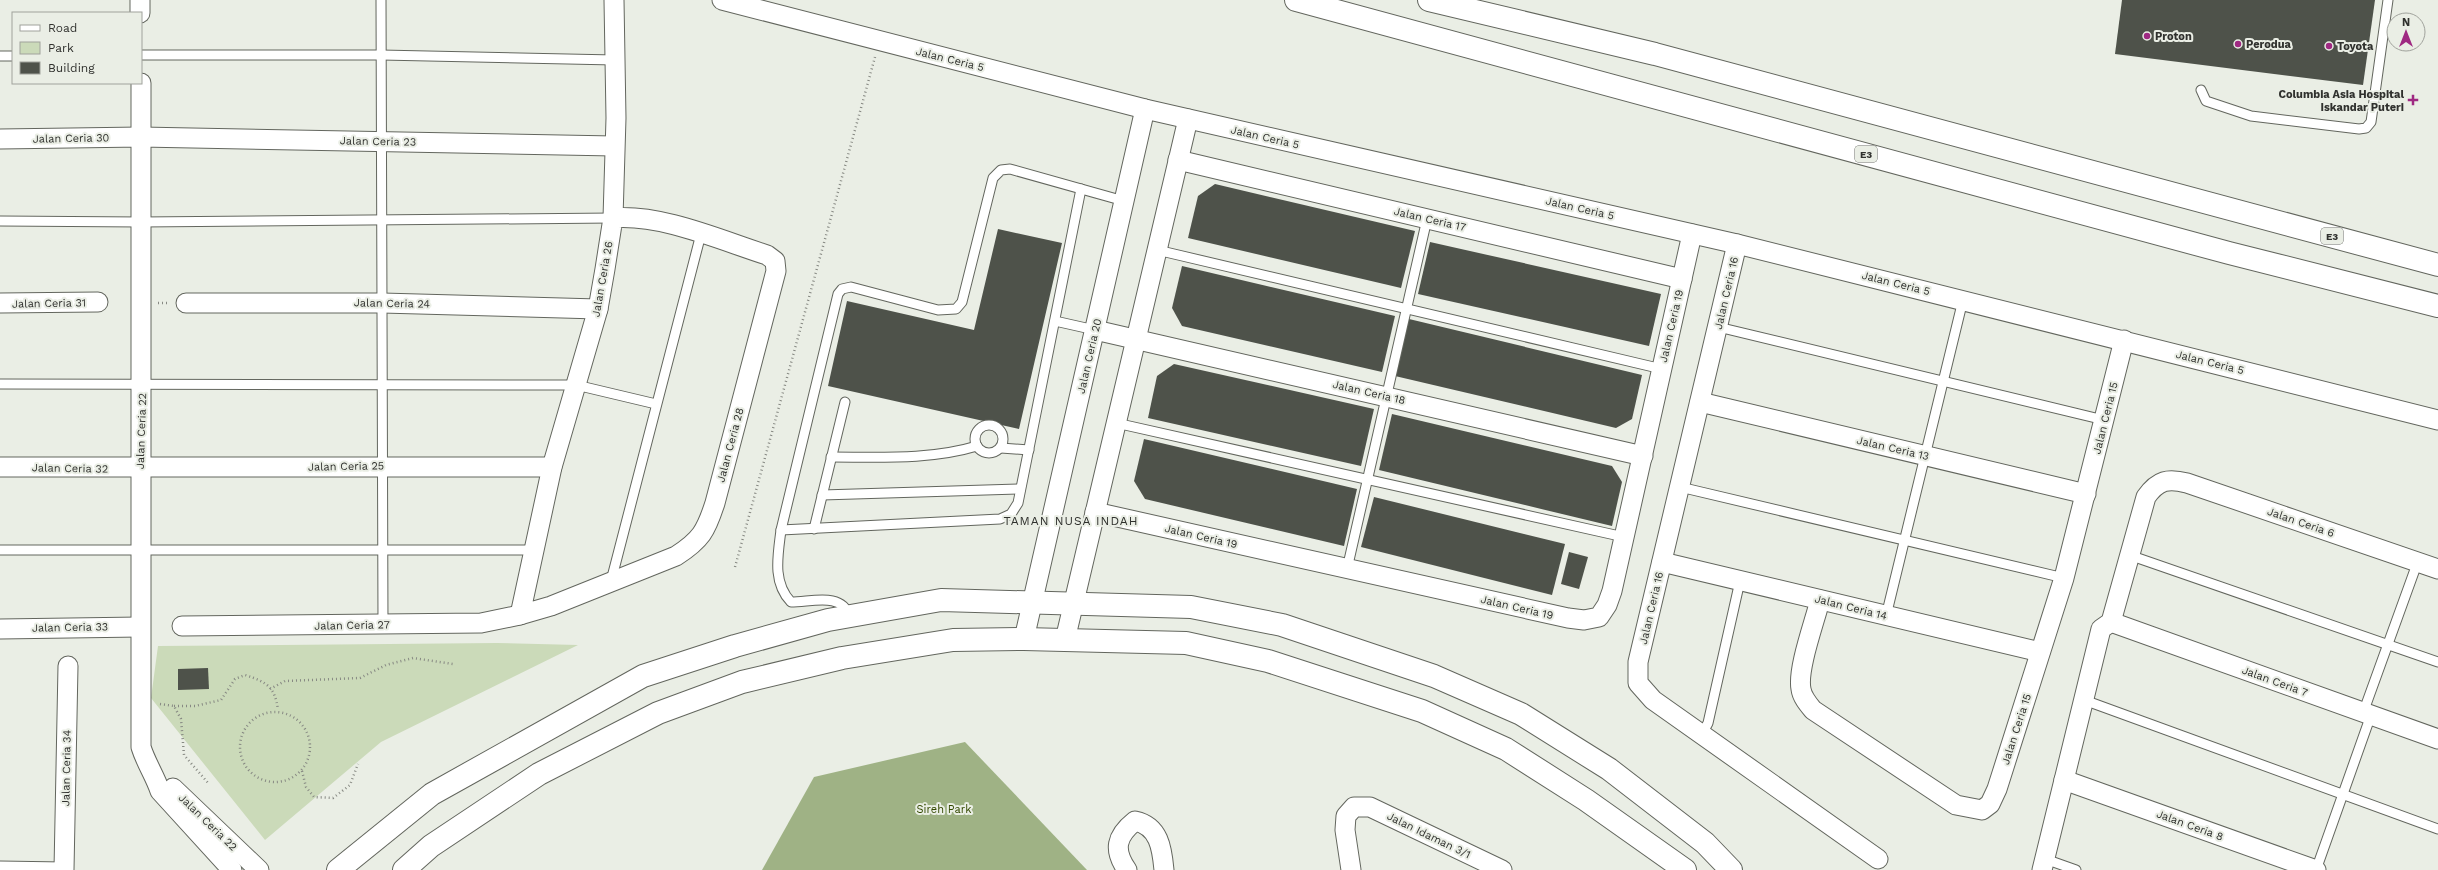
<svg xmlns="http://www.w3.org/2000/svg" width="2438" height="870" font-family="'Work Sans',sans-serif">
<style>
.green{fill:#cbdab9}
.forest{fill:#9fb285}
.building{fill:#4e524a}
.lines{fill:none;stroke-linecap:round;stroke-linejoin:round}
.lane-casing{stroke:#63665e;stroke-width:11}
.street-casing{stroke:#63665e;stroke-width:21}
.secondary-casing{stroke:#63665e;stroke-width:24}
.highway-casing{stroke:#63665e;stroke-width:24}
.path{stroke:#878983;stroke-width:2.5;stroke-dasharray:1 3;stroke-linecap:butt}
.lane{stroke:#fff;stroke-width:9}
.street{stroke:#fff;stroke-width:19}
.secondary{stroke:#fff;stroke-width:22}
.highway{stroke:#fff;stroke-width:22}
.poi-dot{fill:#9f2982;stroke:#eaeee5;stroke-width:1.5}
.labels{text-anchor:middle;stroke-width:4;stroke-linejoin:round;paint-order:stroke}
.shield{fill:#eaeee5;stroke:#686a65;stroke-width:1}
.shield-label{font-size:10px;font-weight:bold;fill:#30312e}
.poi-label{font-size:11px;font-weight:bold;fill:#30312e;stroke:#eaeee5;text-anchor:start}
.street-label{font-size:11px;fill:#30312e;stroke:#eaeee5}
.park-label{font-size:11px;fill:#334900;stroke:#eaeee5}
.neighbourhood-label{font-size:12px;letter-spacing:1px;fill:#30312e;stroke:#eaeee5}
</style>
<rect width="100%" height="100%" fill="#eaeee5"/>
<polygon class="green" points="497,643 578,645 381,742 265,840 151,698 158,646"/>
<polygon class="forest" points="965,742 1087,870 762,870 814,777"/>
<g class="building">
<polygon points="2122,0 2375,0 2363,85 2115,54"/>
<polygon points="1215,184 1415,231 1401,288 1188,238 1198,196"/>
<polygon points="998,229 1062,243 1019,429 828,386 847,301 974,330"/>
<polygon points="1430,242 1661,294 1649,346 1418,294"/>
<polygon points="1182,266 1395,316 1382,372 1182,326 1172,308"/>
<polygon points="1409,319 1642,375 1632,419 1616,428 1395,376"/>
<polygon points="1174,364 1374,409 1361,466 1148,418 1157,376"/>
<polygon points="1392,414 1612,466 1622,482 1612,526 1379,470"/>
<polygon points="1144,439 1357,489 1344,546 1145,499 1134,481"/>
<polygon points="1374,497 1565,544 1552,595 1361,547"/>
<polygon points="1569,552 1588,557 1579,589 1561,584"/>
<polygon points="208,668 209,689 178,690 178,669"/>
</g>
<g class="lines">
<defs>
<g id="lane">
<polyline points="381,0 383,625"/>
<polyline points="141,55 381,55 615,60"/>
<polyline points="0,56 13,56"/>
<polyline points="2201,90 2206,101 2251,116 2359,129 2366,128 2371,122 2388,0"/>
<polyline points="0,221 141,222 613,218"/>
<polyline points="1157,250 1662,369"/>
<polyline points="1055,321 1095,330"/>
<polyline points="1718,327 2104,420"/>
<polyline points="0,384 576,385 656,404"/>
<polyline points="1116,423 1624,537"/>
<circle cx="989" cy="439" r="14"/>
<polyline points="1001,448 1029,450"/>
<path d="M 831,457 C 880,457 931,460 977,446"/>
<polyline points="1680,487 2064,578"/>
<polyline points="822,495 1020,489"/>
<polyline points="814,529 845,402"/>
<polyline points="781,530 1000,519 1011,514 1018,503 1081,189"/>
<polyline points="0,550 535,550"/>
<polyline points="2129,555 2438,662"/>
<polyline points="1347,569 1427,219"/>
<polyline points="611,581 701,234"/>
<path d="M 849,616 C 842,592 812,602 791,602 C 772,582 778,555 781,530 L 838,294 L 842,289 L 851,287 L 938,310 L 956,309 L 962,302 L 993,178 L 1001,170 L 1010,169 L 1124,201"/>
<polyline points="1886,616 1963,300"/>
<polyline points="2084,700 2438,829"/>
<polyline points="2363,713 2418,561"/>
<polyline points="1702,734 1708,723 1740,581"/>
<polyline points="2045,859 2076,870"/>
<polyline points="0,866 64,867"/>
<polyline points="2316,870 2371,715"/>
</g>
<g id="street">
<polyline points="140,0 140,13"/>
<polyline points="722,0 1145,109 1737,244 2438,420"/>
<path d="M 141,83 L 141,747 C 146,763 155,776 160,791 L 232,870"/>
<polyline points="0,139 141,137 614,146"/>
<polyline points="1178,160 1682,279"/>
<path d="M 613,218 C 662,214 720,240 767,255 L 775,261 L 776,271 L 715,503 C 706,531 701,540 676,556 L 551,606 L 520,615 L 552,467 L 598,309 L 605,269 L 613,218 L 616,118 L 614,0"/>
<polyline points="1737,244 1638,662 1638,683 1653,700 1878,859"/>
<polyline points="0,303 98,302"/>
<polyline points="186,303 382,303 598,309"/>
<polyline points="1095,330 1643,456"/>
<polyline points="1700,402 2086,494"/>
<polyline points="0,467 552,467"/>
<polyline points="1095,512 1568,618 1584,620 1599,617 1607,605 1612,591 1692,234"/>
<polyline points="1662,562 2040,652"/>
<path d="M 1820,600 C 1815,621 1797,669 1801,689 C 1802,697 1808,704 1813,710 L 1956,805 L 1982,810 L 1990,804 L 1997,789 L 2064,578 L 2124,340"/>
<polyline points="2111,622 2438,739"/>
<polyline points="182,626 481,623 520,615"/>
<polyline points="0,629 140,627"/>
<polyline points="1024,639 1145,109"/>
<polyline points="1065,640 1188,119"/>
<polyline points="2064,780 2316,870"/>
<polyline points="173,788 259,870"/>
<polyline points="64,870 68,666"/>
<path d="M 1127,870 C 1113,850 1116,836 1135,821 C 1159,826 1162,848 1164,870"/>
<polyline points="1351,870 1345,830 1346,816 1354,807 1370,807 1502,870"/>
<path d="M 2042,870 L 2101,629 L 2111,622 L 2146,497 C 2158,480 2168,478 2187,483 L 2438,569"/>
</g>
<g id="secondary">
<polyline points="338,870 432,794 643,676 735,646 828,620 941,600 1191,607 1282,625 1434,676 1521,714 1609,769 1705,843 1731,870"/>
<polyline points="404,870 431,846 539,774 658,713 742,682 842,658 953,640 1024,639 1186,643 1268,661 1422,711 1506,749 1586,800 1685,870"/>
</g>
<g id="highway">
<polyline points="1296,0 2229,253 2438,306"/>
<polyline points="1429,0 1655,54 2438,265"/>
</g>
</defs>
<use href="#lane" class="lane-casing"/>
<use href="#street" class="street-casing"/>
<use href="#secondary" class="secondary-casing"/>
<use href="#highway" class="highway-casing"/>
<g class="path">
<polyline points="158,303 169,303"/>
<polyline points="735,567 875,57"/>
<polyline points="270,689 285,681 360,678 386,665 413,658 453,664"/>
<polyline points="160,704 174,706 181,719 184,755 209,784"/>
<path d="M 174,706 L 195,706 L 221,700 L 235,679 L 245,675 C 267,682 275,687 278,710"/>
<circle cx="275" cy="747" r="35"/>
<polyline points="302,771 306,787 314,797 333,798 350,785 358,764"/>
</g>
<use href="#lane" class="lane"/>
<use href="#street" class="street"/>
<use href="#secondary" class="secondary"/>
<use href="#highway" class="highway"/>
</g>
<g class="poi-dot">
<circle cx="2147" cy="36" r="4"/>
<circle cx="2238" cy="44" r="4"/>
<circle cx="2329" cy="46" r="4"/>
<path d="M2411 94h4v4h4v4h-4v4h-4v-4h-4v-4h4z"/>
</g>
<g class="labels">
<g class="shield">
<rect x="1855" y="146" width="22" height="16" rx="3"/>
<rect x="2321" y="228" width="22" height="16" rx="3"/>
</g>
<g class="shield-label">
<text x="1866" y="158">E3</text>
<text x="2332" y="240">E3</text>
</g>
<g class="poi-label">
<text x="2155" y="40">Proton</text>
<text x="2246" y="48">Perodua</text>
<text x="2337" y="50">Toyota</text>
<text x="2404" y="98" text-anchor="end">Columbia Asia Hospital<tspan x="2404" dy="13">Iskandar Puteri</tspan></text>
</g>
<g class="street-label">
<text transform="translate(950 59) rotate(14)" y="4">Jalan Ceria 5</text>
<text transform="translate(1265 137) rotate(13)" y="4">Jalan Ceria 5</text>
<text transform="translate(71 138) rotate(-1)" y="4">Jalan Ceria 30</text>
<text transform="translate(378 141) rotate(1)" y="4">Jalan Ceria 23</text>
<text transform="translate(1580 208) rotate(13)" y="4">Jalan Ceria 5</text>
<text transform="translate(1430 219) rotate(13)" y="4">Jalan Ceria 17</text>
<text transform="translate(602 279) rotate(-80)" y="4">Jalan Ceria 26</text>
<text transform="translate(1896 283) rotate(14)" y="4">Jalan Ceria 5</text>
<text transform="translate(1726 293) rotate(-77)" y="4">Jalan Ceria 16</text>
<text transform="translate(49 303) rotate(-1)" y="4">Jalan Ceria 31</text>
<text transform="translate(392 303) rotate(1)" y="4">Jalan Ceria 24</text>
<text transform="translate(1671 326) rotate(-77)" y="4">Jalan Ceria 19</text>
<text transform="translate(1089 356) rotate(-77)" y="4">Jalan Ceria 20</text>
<text transform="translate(2210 362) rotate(14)" y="4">Jalan Ceria 5</text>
<text transform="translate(1369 392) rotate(13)" y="4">Jalan Ceria 18</text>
<text transform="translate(2105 418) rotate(-76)" y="4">Jalan Ceria 15</text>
<text transform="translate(141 431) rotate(-88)" y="4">Jalan Ceria 22</text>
<text transform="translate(730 445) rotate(-75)" y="4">Jalan Ceria 28</text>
<text transform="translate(1893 448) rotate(13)" y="4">Jalan Ceria 13</text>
<text transform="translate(346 466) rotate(-1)" y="4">Jalan Ceria 25</text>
<text transform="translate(70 468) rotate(1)" y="4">Jalan Ceria 32</text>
<text transform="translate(2301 522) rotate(19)" y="4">Jalan Ceria 6</text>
<text transform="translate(1201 536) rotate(13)" y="4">Jalan Ceria 19</text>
<text transform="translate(1517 607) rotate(13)" y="4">Jalan Ceria 19</text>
<text transform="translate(1851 607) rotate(14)" y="4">Jalan Ceria 14</text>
<text transform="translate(1651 608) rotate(-77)" y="4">Jalan Ceria 16</text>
<text transform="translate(352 625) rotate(-1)" y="4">Jalan Ceria 27</text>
<text transform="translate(70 627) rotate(-1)" y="4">Jalan Ceria 33</text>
<text transform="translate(2275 681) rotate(20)" y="4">Jalan Ceria 7</text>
<text transform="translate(2016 729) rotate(-72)" y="4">Jalan Ceria 15</text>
<text transform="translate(66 768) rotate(-89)" y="4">Jalan Ceria 34</text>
<text transform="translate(208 822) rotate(44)" y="4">Jalan Ceria 22</text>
<text transform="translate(2190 825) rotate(20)" y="4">Jalan Ceria 8</text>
<text transform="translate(1429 835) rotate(26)" y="4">Jalan Idaman 3/1</text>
</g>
<g class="park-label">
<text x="944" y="813">Sireh Park</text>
</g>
<g class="neighbourhood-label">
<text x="1071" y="525">TAMAN NUSA INDAH</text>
</g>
</g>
<rect x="12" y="12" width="130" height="72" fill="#eaeee5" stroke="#a0a29c"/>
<rect x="20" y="25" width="20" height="6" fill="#ffffff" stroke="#a0a29c"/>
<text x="48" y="32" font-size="12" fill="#30312e">Road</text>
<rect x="20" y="42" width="20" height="12" fill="#cbdab9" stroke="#a0a29c"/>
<text x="48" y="52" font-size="12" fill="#30312e">Park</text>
<rect x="20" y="62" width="20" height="12" fill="#4e524a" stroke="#a0a29c"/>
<text x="48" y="72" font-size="12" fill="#30312e">Building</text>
<g transform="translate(2406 32)"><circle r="19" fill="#eaeee5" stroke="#a0a29c"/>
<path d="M0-3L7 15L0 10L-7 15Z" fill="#9f2982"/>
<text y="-6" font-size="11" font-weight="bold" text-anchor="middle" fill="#30312e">N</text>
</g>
</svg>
